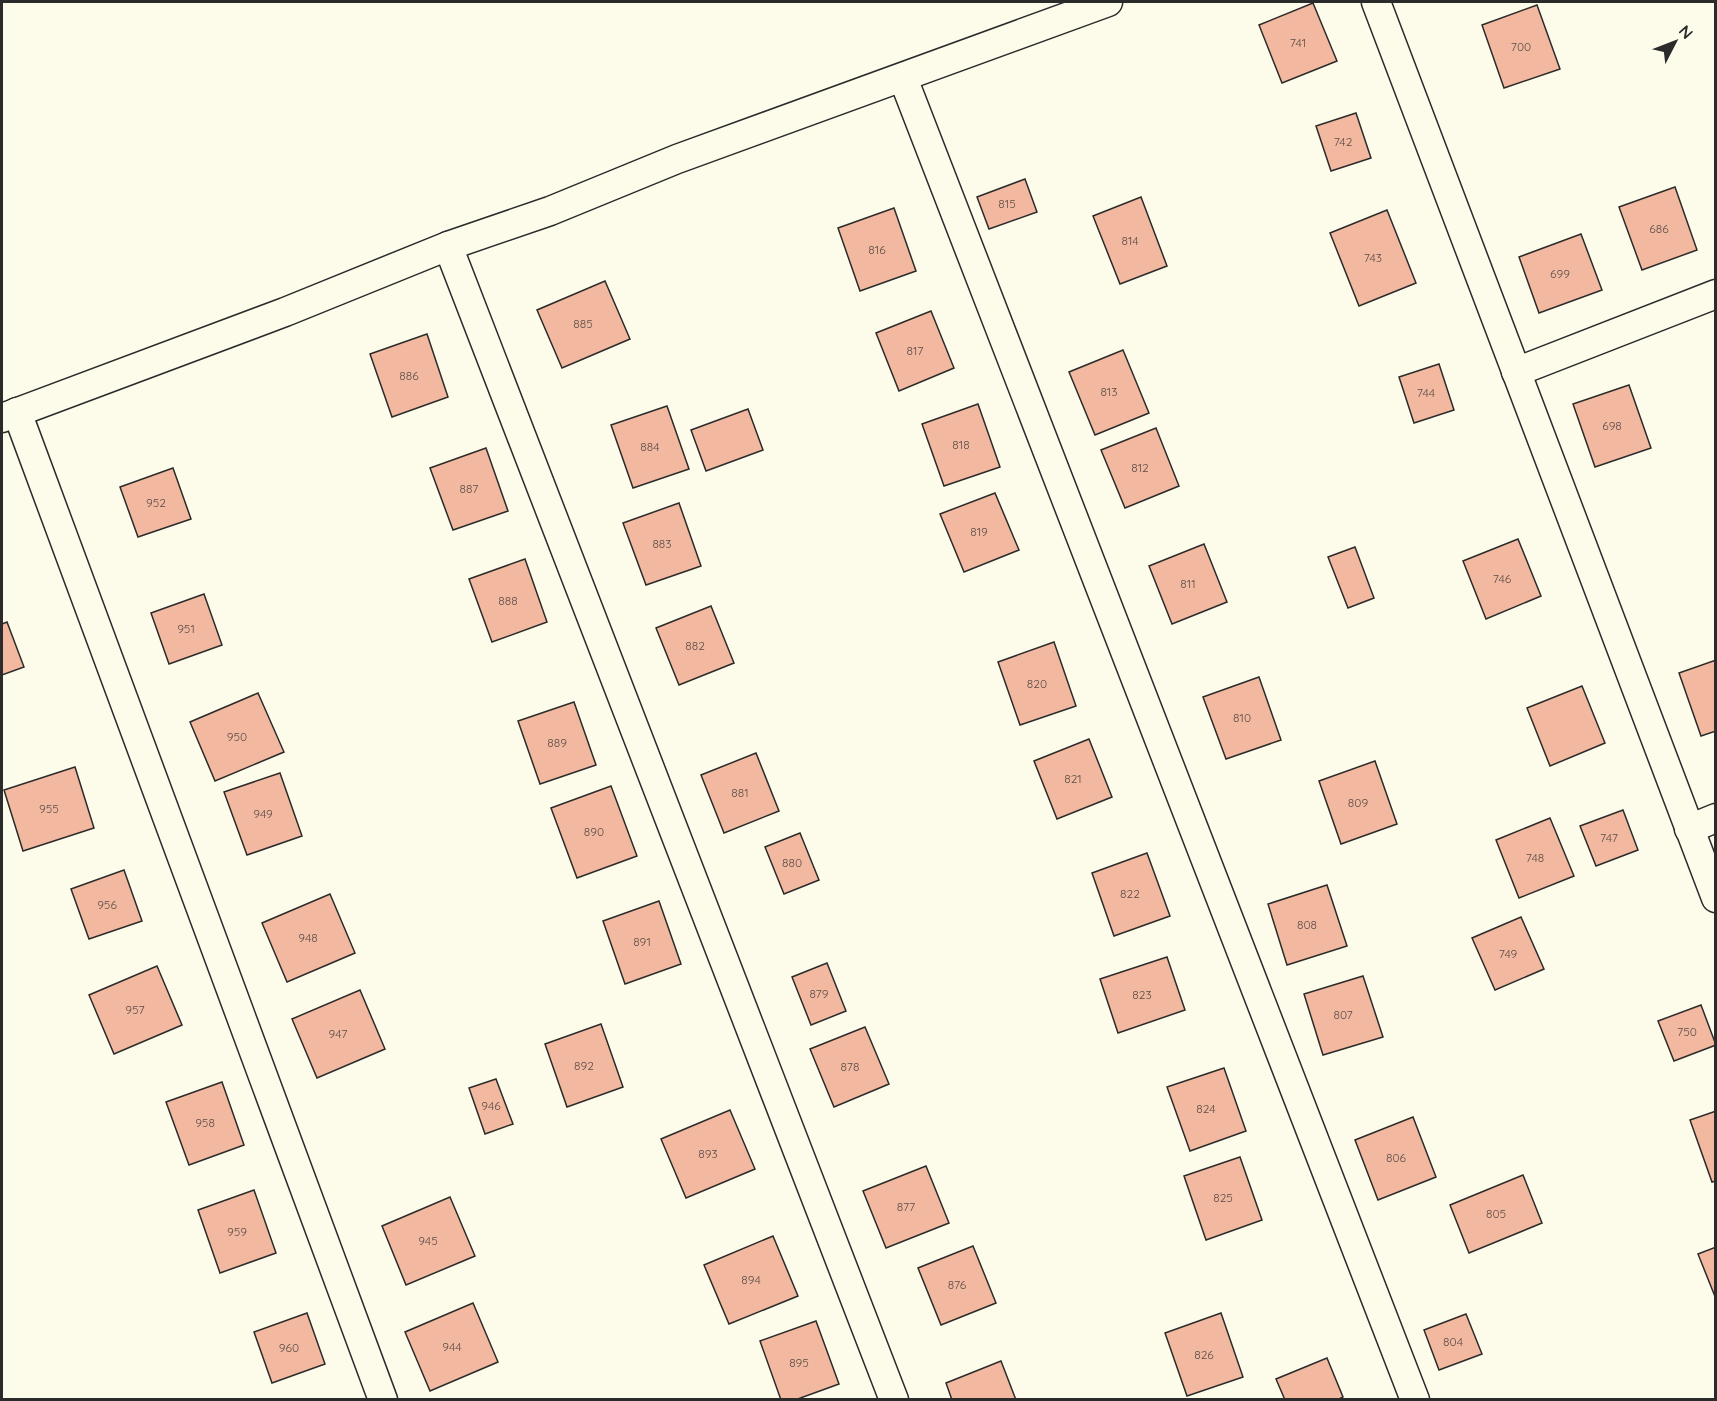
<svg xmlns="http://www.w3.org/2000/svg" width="1717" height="1401" font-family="Quicksand,sans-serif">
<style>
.building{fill:#f2b8a0;stroke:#2b2b2b;stroke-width:1.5}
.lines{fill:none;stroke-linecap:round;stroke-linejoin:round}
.minor-casing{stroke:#2b2b2b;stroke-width:31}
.minor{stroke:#fdfbea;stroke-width:28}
.labels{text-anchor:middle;stroke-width:4.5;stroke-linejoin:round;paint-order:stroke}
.number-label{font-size:12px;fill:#5d4e48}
</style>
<rect width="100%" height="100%" fill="#fdfbea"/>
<g class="building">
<polygon points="1313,3 1337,61 1282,83 1259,25"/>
<polygon points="1537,5 1560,69 1504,88 1482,25"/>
<polygon points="1356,113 1371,158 1331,171 1316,126"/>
<polygon points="1025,179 1037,212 989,229 977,197"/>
<polygon points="1675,187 1697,250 1642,270 1619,207"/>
<polygon points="1141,197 1167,266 1120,284 1093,216"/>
<polygon points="894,208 916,271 860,291 838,228"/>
<polygon points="1387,210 1416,283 1359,306 1330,233"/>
<polygon points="1581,234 1602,290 1539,313 1519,257"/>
<polygon points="605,281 630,339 562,368 537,310"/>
<polygon points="931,311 954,368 899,391 876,333"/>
<polygon points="427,334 448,397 392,417 370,354"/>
<polygon points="1123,350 1149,413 1095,435 1069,372"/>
<polygon points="1439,364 1454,410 1414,423 1399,377"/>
<polygon points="1629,385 1651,448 1595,467 1573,404"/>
<polygon points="978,404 1000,467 944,486 922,424"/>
<polygon points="667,406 689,469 633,488 611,425"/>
<polygon points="748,409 763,450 706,471 691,430"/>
<polygon points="1156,428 1179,486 1125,508 1101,450"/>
<polygon points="486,448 508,511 453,530 430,468"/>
<polygon points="173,468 191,519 138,537 120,487"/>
<polygon points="995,493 1019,550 964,572 940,514"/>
<polygon points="679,503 701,566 646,585 623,523"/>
<polygon points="1518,539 1541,596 1486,619 1463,561"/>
<polygon points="1204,544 1227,602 1172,624 1149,566"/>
<polygon points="1355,547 1374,598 1348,608 1328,557"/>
<polygon points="525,559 547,622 492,642 469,579"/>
<polygon points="204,594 222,645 169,664 151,613"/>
<polygon points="711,606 734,663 679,685 656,628"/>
<polygon points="7,622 24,667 2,675 2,624"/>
<polygon points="1054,642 1076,706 1020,725 998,662"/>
<polygon points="1716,660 1716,731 1701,736 1679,673"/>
<polygon points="1259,677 1281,740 1226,759 1203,697"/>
<polygon points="1582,686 1605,743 1550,766 1527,708"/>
<polygon points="258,693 284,752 215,781 190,722"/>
<polygon points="574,702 596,765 540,784 518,721"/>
<polygon points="1089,739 1112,797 1057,819 1034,761"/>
<polygon points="756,753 779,811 724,833 701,775"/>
<polygon points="1375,761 1397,824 1341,844 1319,781"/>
<polygon points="75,767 94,828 23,851 4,790"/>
<polygon points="280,773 302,836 247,855 224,792"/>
<polygon points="611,786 637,856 577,878 551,808"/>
<polygon points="1623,810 1638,850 1596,866 1580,826"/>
<polygon points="1550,818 1574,876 1519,898 1496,840"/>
<polygon points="800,833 819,880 784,894 765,847"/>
<polygon points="1147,853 1170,916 1114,936 1092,873"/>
<polygon points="124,870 142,921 89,939 71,889"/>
<polygon points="1327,885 1347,946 1287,965 1268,904"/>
<polygon points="330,894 355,953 287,982 262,923"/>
<polygon points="659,901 681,964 625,984 603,921"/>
<polygon points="1521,917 1544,969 1495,990 1472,938"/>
<polygon points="1167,957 1185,1010 1118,1033 1100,979"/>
<polygon points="827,963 846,1011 811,1025 792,977"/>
<polygon points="157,966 182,1025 114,1054 89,995"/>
<polygon points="1363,976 1383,1037 1323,1055 1304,994"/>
<polygon points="360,990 385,1049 317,1078 292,1019"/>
<polygon points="1701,1005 1716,1045 1674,1061 1658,1021"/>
<polygon points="601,1024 623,1087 567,1107 545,1044"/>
<polygon points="865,1027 889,1084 834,1107 810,1049"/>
<polygon points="1224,1068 1246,1131 1190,1151 1167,1087"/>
<polygon points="496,1079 513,1124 485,1134 469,1088"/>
<polygon points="222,1082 244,1145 189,1165 166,1102"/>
<polygon points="730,1110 755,1169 686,1198 661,1139"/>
<polygon points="1716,1111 1716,1181 1712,1182 1690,1120"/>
<polygon points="1413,1117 1436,1177 1378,1200 1355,1140"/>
<polygon points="1240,1157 1262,1220 1206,1240 1184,1176"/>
<polygon points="926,1166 949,1223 886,1248 863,1191"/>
<polygon points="1523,1175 1542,1223 1469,1253 1450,1205"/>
<polygon points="254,1190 276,1253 220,1273 198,1210"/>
<polygon points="450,1197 475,1256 406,1285 382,1226"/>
<polygon points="773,1236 798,1296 729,1324 704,1265"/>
<polygon points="973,1246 996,1303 941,1325 918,1268"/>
<polygon points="1716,1247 1716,1299 1698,1254"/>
<polygon points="473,1303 498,1362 430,1391 405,1332"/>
<polygon points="307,1313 325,1364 272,1383 254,1332"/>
<polygon points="1221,1313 1243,1377 1187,1396 1165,1333"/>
<polygon points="1466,1314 1482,1354 1439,1370 1424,1330"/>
<polygon points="816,1321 839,1384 795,1400 781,1400 760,1341"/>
<polygon points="1327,1358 1343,1397 1337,1400 1285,1400 1276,1379"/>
<polygon points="1001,1361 1016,1400 952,1400 946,1383"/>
</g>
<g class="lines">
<defs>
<g id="minor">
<polyline points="1376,2 1716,898"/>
<polyline points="903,78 1415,1400"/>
<polyline points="448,246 894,1400"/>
<polyline points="1516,372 1716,294"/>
<polyline points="17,412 383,1400"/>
<polyline points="2,418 285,312 448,246 550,211 677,159 1108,2"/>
<polyline points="1689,829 1716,818"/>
</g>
</defs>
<use href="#minor" class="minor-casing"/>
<use href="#minor" class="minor"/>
</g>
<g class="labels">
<g class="number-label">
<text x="1298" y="47">741</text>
<text x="1521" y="51">700</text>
<text x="1343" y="146">742</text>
<text x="1007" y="208">815</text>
<text x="1659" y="233">686</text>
<text x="1130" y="245">814</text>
<text x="877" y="254">816</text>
<text x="1373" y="262">743</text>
<text x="1560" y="278">699</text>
<text x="583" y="328">885</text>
<text x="915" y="355">817</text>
<text x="409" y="380">886</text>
<text x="1109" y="396">813</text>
<text x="1426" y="397">744</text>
<text x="1612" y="430">698</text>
<text x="961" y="449">818</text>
<text x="650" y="451">884</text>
<text x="1140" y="472">812</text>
<text x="469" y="493">887</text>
<text x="156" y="507">952</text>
<text x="979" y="536">819</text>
<text x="662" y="548">883</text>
<text x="1502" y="583">746</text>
<text x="1188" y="588">811</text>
<text x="508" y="605">888</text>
<text x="186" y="633">951</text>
<text x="695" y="650">882</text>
<text x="1037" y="688">820</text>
<text x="1242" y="722">810</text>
<text x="237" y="741">950</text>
<text x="557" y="747">889</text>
<text x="1073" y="783">821</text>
<text x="740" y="797">881</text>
<text x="1358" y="807">809</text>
<text x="49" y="813">955</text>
<text x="263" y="818">949</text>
<text x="594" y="836">890</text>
<text x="1609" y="842">747</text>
<text x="1535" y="862">748</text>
<text x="792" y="867">880</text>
<text x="1130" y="898">822</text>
<text x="107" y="909">956</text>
<text x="1307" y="929">808</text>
<text x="308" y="942">948</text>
<text x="642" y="946">891</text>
<text x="1508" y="958">749</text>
<text x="819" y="998">879</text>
<text x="1142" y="999">823</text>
<text x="135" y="1014">957</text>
<text x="1343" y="1019">807</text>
<text x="1687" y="1036">750</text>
<text x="338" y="1038">947</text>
<text x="584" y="1070">892</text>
<text x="850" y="1071">878</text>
<text x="491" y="1110">946</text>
<text x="1206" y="1113">824</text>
<text x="205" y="1127">958</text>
<text x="708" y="1158">893</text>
<text x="1396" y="1162">806</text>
<text x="1223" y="1202">825</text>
<text x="906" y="1211">877</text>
<text x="1496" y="1218">805</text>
<text x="237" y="1236">959</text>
<text x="428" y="1245">945</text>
<text x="751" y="1284">894</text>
<text x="957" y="1289">876</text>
<text x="1453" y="1346">804</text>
<text x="452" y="1351">944</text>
<text x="289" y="1352">960</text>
<text x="1204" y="1359">826</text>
<text x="799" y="1367">895</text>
</g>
</g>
<rect width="1717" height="1401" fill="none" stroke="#2b2b2b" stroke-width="6"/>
<g transform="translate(1675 42) rotate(48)" stroke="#fdfbea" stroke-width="4.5" paint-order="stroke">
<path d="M0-4.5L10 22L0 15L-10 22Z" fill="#2b2b2b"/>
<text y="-9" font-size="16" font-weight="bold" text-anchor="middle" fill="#2b2b2b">N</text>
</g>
</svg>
